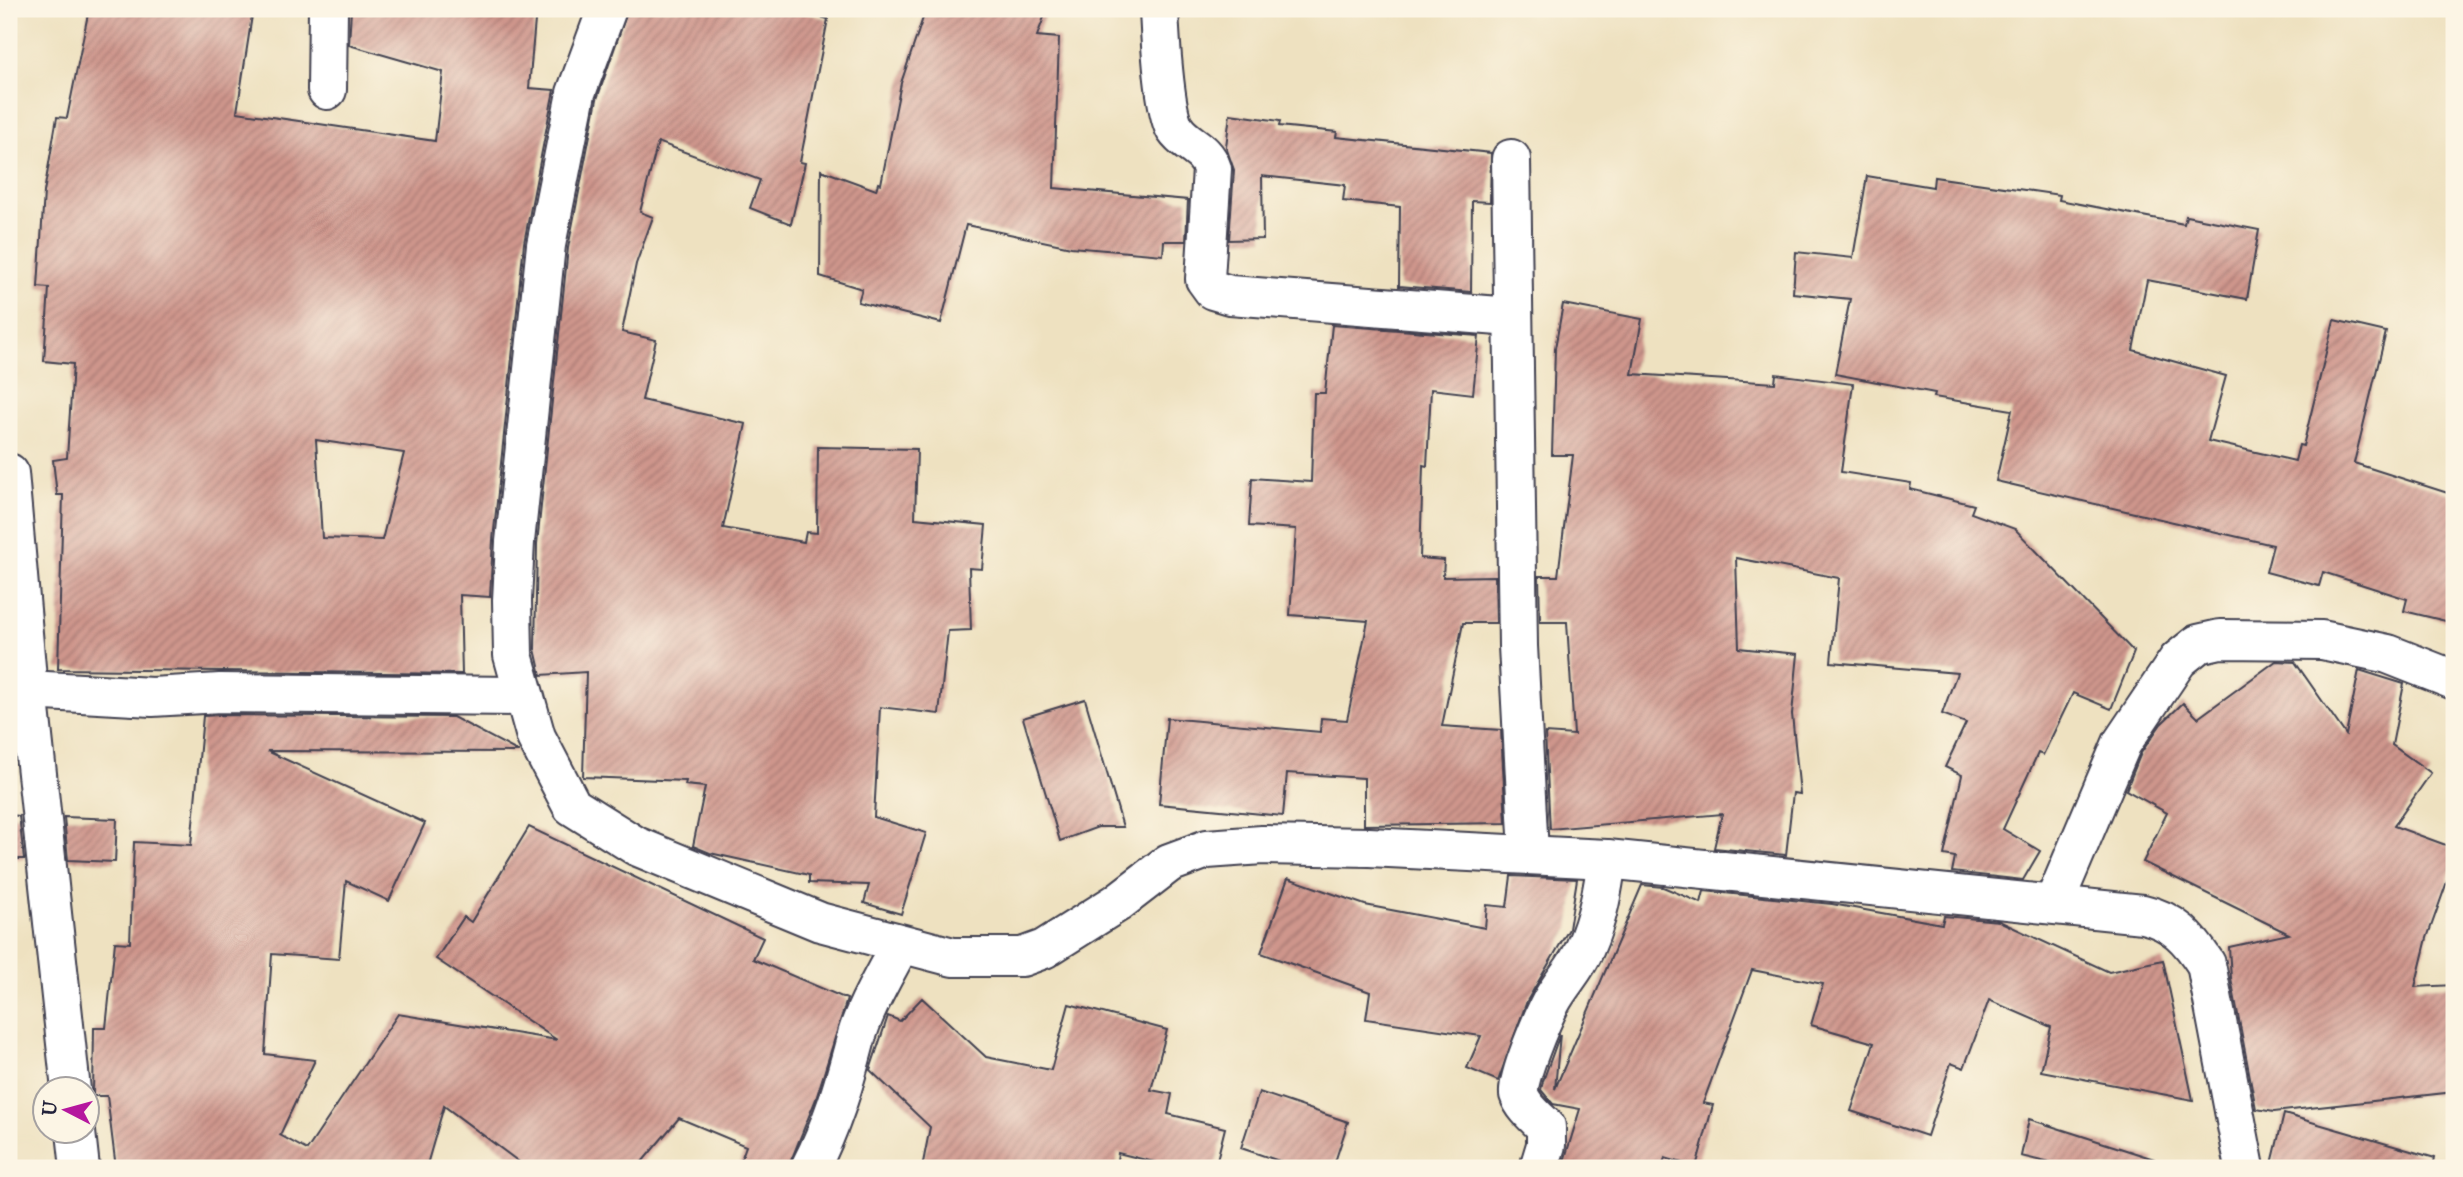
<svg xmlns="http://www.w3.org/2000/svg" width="2463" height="1177" font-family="'IM FELL Great Primer',serif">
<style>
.building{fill:url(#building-hatch);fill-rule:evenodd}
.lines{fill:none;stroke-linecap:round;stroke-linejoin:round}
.minor-casing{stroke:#413f4f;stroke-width:42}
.minor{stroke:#fff;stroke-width:38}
</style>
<defs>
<pattern id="building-hatch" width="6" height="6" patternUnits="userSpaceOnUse" patternTransform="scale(1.75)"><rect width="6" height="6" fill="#cf968c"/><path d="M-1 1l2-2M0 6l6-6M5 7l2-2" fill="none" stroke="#a87a74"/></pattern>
</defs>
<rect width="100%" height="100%" fill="#fcf5e5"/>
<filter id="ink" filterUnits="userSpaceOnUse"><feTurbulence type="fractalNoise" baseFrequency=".0143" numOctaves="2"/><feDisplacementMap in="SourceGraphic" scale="14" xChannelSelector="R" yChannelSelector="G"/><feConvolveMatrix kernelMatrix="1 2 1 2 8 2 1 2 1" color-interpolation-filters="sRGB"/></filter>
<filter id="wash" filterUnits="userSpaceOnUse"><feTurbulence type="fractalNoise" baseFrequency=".00686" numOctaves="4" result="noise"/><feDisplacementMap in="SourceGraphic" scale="28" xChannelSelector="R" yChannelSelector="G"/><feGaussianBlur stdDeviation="1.57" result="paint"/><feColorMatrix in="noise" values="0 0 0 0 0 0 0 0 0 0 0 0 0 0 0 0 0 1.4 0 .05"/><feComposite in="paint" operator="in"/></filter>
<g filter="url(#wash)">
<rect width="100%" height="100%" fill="#eee1c0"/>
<g id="blocks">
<g class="building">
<path d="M 89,9 L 253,9 L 237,112 L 435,141 L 443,72 L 349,45 L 351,9 L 536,9 L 529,88 L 554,90 L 524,243 L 493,540 L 490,597 L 460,595 L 462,674 L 58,669 L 63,495 L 57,495 L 53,460 L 67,458 L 73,364 L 44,361 L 49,288 L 38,287 L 44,192 L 57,117 L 67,118 ZM 316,440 L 404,453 L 382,540 L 322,538 Z"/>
<polygon points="628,9 790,9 828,19 800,162 805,163 791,224 750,208 760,180 658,142 640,212 653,217 636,264 622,332 656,340 642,400 746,424 723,528 804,542 806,532 817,533 818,447 917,449 915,518 986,525 982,569 969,568 971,630 948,631 939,714 880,707 874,817 926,833 901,914 864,903 869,885 809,883 809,875 710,853 693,846 705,787 685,785 686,781 583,777 586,672 541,675 535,649 537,544 568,248 597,99"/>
<polygon points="926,9 1047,9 1037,36 1059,38 1054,188 1188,200 1186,241 1164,241 1163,255 1071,247 966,225 941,323 858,302 862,289 820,276 821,170 876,190 878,183 881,184 901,83"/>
<polygon points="1230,114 1280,121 1279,126 1337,132 1336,137 1491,153 1490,202 1472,201 1471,292 1399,286 1400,207 1343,201 1345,185 1262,176 1263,239 1229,240 1234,170 1226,147"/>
<polygon points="1867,176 1933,187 1934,177 2060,195 2059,200 2184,224 2186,216 2259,230 2247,299 2147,280 2133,350 2226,376 2208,441 2295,461 2299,445 2303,446 2334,320 2386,332 2354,463 2454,495 2454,623 2404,611 2407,599 2323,572 2319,586 2266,572 2273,545 1996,481 2012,410 1934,397 1935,393 1835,374 1850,299 1793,293 1796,252 1853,258"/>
<polygon points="1563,304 1642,319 1632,374 1775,383 1776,374 1853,384 1841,472 1911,483 1910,489 1974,505 1971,513 2015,529 2134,652 2111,709 2073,693 2043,755 2038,753 2003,829 2040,851 2023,880 1952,872 1955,857 1944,855 1962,775 1945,767 1966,723 1942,714 1957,673 1831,662 1839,578 1736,558 1739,648 1798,654 1792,714 1800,794 1793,793 1786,855 1714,848 1722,814 1550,829 1545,733 1574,735 1567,622 1540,622 1539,576 1558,576 1573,455 1552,455 1555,348"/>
<polygon points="1332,325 1479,336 1473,394 1431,389 1427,466 1423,465 1420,558 1444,560 1443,577 1495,576 1496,623 1463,623 1442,726 1501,730 1506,823 1364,825 1364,778 1287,773 1283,816 1159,804 1167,718 1320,732 1321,718 1347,720 1368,621 1290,615 1296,529 1249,526 1252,478 1311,482 1314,393 1325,393"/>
<polygon points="2276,661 2295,662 2346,735 2359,670 2404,684 2392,745 2431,773 2394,826 2454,848 2454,862 2427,938 2415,987 2454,985 2454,1092 2274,1112 2256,1109 2231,978 2229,947 2289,934 2143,862 2167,813 2126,790 2141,753 2161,724 2183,703 2198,718"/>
<polygon points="1085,699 1123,827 1098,827 1060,841 1023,718"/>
<polygon points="221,715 453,717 519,752 267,751 425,823 389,901 346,881 339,959 272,954 265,1054 315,1060 280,1135 307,1150 398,1014 557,1040 436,959 464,917 471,922 529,827 763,938 753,959 847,999 816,1099 788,1168 738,1168 746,1146 679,1118 637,1168 527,1168 444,1106 426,1168 116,1168 107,1096 93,1096 94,1028 106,1028 115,942 130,943 134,842 191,845 203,716"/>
<polygon points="9,815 19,816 24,859 9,859"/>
<polygon points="64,817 117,819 115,862 68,860"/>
<polygon points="1511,876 1577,879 1569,929 1527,1001 1498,1081 1467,1068 1481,1036 1366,1019 1370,992 1261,953 1288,878 1365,905 1485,928 1487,905 1507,907"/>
<polygon points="1642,885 1663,887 1701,903 1704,891 1832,904 1942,924 1944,916 1999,921 2109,972 2163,960 2193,1100 2041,1071 2051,1027 1989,1000 1964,1068 1951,1063 1927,1136 1851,1111 1874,1043 1811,1025 1823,984 1752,970 1703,1103 1713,1105 1696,1167 1665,1158 1661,1168 1562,1168 1580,1109 1553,1104 1541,1090 1543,1081 1560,1034 1555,1089"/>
<polygon points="922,998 986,1057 1051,1070 1069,1004 1167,1030 1151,1090 1172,1094 1168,1114 1225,1128 1215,1168 1178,1168 1118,1153 1116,1168 922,1168 930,1127 870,1070 888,1016 900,1021"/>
<polygon points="1259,1092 1348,1122 1333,1168 1300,1168 1241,1148"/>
<polygon points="2284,1114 2435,1158 2433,1168 2271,1168"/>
<polygon points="2029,1119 2154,1159 2151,1168 2071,1168 2021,1156"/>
</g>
</g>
</g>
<g filter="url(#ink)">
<use href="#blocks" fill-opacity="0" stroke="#413f4f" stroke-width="2"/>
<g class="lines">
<defs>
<g id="minor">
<path d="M 607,9 L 576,93 L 546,245 L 515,542 L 512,600 L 513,655 L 536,737 L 572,806 L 636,846 L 820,922 L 953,957 L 1022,957 L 1044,949 L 1117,903 L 1169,863 L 1207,849 L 1262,845 L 1369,847 L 1607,859 L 2143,914 C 2174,921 2189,938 2206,964 L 2245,1168"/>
<path d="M 1159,9 C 1160,33 1164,110 1175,129 C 1186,146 1205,147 1212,169 L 1205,279 L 1213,290 L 1230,295 L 1512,317"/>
<polyline points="327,90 328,9"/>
<polyline points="1511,159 1518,646 1529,853"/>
<polyline points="9,473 28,690 71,1090"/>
<polyline points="28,690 152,697 220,693 524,696"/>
<polyline points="2054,903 2122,743 2178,660 2198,644 2220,639 2322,640 2388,654 2454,680"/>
<polyline points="76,1132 80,1168"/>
<path d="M 810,1168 C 832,1125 843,1088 855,1042 C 863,1010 885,974 900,945"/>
<path d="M 1539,1168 L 1546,1145 L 1546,1127 C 1537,1118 1523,1107 1519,1094 C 1516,1080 1543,1017 1551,1002 C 1561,983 1577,968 1585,948 C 1598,918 1603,890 1607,859"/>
</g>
</defs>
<use href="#minor" class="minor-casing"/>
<use href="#minor" class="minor"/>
</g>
</g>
<rect width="2463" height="1177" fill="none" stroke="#fcf5e5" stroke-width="35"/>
<g transform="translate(66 1110) rotate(276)"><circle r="33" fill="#fcf5e5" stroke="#a5a1a1" stroke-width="2"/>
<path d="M0-5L12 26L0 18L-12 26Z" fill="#b5179e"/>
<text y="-10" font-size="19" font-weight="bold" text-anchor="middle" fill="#22223b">U</text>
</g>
</svg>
